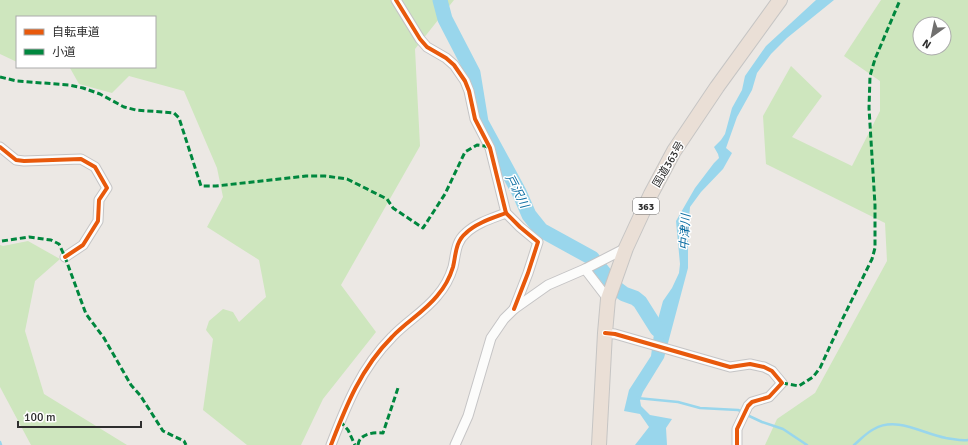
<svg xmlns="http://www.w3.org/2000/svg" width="968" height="445" font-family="Signika,'Noto Sans JP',sans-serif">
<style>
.green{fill:#cee6be;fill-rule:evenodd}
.water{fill:#99d6ec}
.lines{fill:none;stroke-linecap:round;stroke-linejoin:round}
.stream{stroke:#99d6ec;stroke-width:2.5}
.river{stroke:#99d6ec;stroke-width:15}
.minor-casing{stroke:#c5c4c5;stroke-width:11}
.highway-casing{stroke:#c6c5c4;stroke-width:16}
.minor{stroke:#fcfcfb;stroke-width:9}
.highway{stroke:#eadfd6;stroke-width:14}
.quiet{stroke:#00873e;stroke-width:3;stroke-dasharray:6 3;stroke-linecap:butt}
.cycleway-casing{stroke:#fff;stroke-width:6}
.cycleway{stroke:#e8590c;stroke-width:4}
.labels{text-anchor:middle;stroke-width:3;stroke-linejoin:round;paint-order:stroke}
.shield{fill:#fff;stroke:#6d6d6d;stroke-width:1}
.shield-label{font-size:10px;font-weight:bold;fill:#2e2e2e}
.street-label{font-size:11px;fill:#2e2e2e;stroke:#fff}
.water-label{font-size:12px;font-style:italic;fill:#0d6fa3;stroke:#fff}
</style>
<rect width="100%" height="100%" fill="#ece8e4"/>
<g class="green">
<polygon points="0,0 454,0 415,49 420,146 341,285 376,332 323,399 301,445 247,445 203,410 213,339 206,330 209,321 223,309 233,312 239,322 266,297 259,260 207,227 223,197 217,168 184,91 129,76 112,93 79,84 70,68 29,67 155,67 155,17 17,17 17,62 0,54"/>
<path d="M 881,0 L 968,0 L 968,445 L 765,445 L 777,419 L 815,393 L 887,261 L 885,223 L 766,164 L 763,116 L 791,66 L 822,96 L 792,137 L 852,166 L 880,111 L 880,81 L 844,56 ZM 920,24 L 944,24 L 944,48 L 920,48 Z"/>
<polygon points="28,241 60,259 35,281 25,331 44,394 127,445 31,445 0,387 0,245 3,246"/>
</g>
<polygon class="water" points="816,0 834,0 787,38 771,54 757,73 752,90 737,117 726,148 732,153 723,169 701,192 690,207 688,228 688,268 664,358 643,392 640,400 641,406 650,415 672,419 666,428 667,445 635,445 649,427 640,414 624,411 629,390 651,356 654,334 663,301 672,288 679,273 680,264 676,221 695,188 714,163 719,158 718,154 714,147 721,140 725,134 732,108 742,90 745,76 766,46"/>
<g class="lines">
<g class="stream">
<polyline points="637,398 678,402 700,408 738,410 743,412"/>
<polyline points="747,415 762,422 783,429 807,445"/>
<polyline points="0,442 1,445"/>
<path d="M 854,445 C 860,440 866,433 874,429 C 897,416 923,434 946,438 C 954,439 961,441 968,440"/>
</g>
<polyline class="river" points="440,0 445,19 473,73 481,122 519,192 529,215 541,230 592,258 616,288 624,294 635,298 640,302 657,329 661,332"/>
<defs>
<g id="minor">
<polyline points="396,0 420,39 427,47 446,58 454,65 465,81 469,91 475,119 490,148 506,213 520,227 538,242 528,273 514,309"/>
<polyline points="0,147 16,160 24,161 81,159 95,167 107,188 99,200 98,221 83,245 65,257"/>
<polyline points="585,269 608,299"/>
<polyline points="605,333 615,334 730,367 750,364 764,367 772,371 782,383 769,397 752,402 748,406 737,429 737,445"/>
<path d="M 331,445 C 346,406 361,368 392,337 C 406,322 424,312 437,296 C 444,288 450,277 453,267 C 456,255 455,242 466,233 C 476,223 493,218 506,213"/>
<polyline points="455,445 468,416 491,338 504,319 514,309 548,285 585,269 626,248"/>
</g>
<polyline id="highway" points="599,445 605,333 608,299 626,248 651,194 674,151 717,87 780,0"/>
</defs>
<use href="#minor" class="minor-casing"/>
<use href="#highway" class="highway-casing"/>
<use href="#minor" class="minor"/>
<use href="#highway" class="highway"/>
<g class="quiet">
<polyline points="0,77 17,81 69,85 83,88 100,94 124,107 136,110 174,113 179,118 201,186 216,186 306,176 325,176 347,179 387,199 393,208 423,228 445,194 465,152 477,145 485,146 490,148"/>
<polyline points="2,241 29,237 51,240 59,244 65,257 86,314 104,338 131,385 140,395 163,431 184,441 186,445"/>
<polyline points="782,383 799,386 813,377 820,368 842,320 872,259 875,248 875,205 869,108 870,76 875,59 900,0"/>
<polyline points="340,421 348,430 355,445"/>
<path d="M 358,445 C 359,434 373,432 383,433 L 398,388"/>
</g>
<defs>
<g id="cycleway">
<polyline points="396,0 420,39 427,47 446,58 454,65 465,81 469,91 475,119 490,148 506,213 520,227 538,242 528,273 514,309"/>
<polyline points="0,147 16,160 24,161 81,159 95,167 107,188 99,200 98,221 83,245 65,257"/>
<polyline points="605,333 615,334 730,367 750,364 764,367 772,371 782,383 769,397 752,402 748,406 737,429 737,445"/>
<path d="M 331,445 C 346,406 361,368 392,337 C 406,322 424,312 437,296 C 444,288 450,277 453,267 C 456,255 455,242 466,233 C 476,223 493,218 506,213"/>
</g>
</defs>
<use href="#cycleway" class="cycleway-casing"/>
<use href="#cycleway" class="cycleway"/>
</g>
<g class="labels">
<rect class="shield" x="633" y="198" width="26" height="16" rx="3"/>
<g class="shield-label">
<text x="646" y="210">363</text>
</g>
<g class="street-label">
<text transform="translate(668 164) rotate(-60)" y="4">国道363号</text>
</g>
<g class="water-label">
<text transform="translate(517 191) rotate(62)" y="4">戸沢川</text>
<text transform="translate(685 232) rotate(-87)" y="4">中津川</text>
</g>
</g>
<rect x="16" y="16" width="140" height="52" fill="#ffffff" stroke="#ababab"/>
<rect x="24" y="29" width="20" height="6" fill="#e8590c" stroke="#ababab"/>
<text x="52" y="36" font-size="12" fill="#2e2e2e">自転車道</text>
<rect x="24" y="49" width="20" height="6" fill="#00873e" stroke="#ababab"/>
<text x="52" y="56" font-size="12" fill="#2e2e2e">小道</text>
<g transform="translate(932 36) rotate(213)"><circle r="19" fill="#ffffff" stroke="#ababab"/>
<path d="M0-3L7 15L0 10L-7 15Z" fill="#706f6e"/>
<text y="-6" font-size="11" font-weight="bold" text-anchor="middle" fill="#2e2e2e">N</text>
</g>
<path d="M18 421v6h123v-6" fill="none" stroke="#2e2e2e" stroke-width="2"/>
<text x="24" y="421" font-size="12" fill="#2e2e2e" stroke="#ffffff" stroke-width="3" paint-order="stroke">100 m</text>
</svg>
